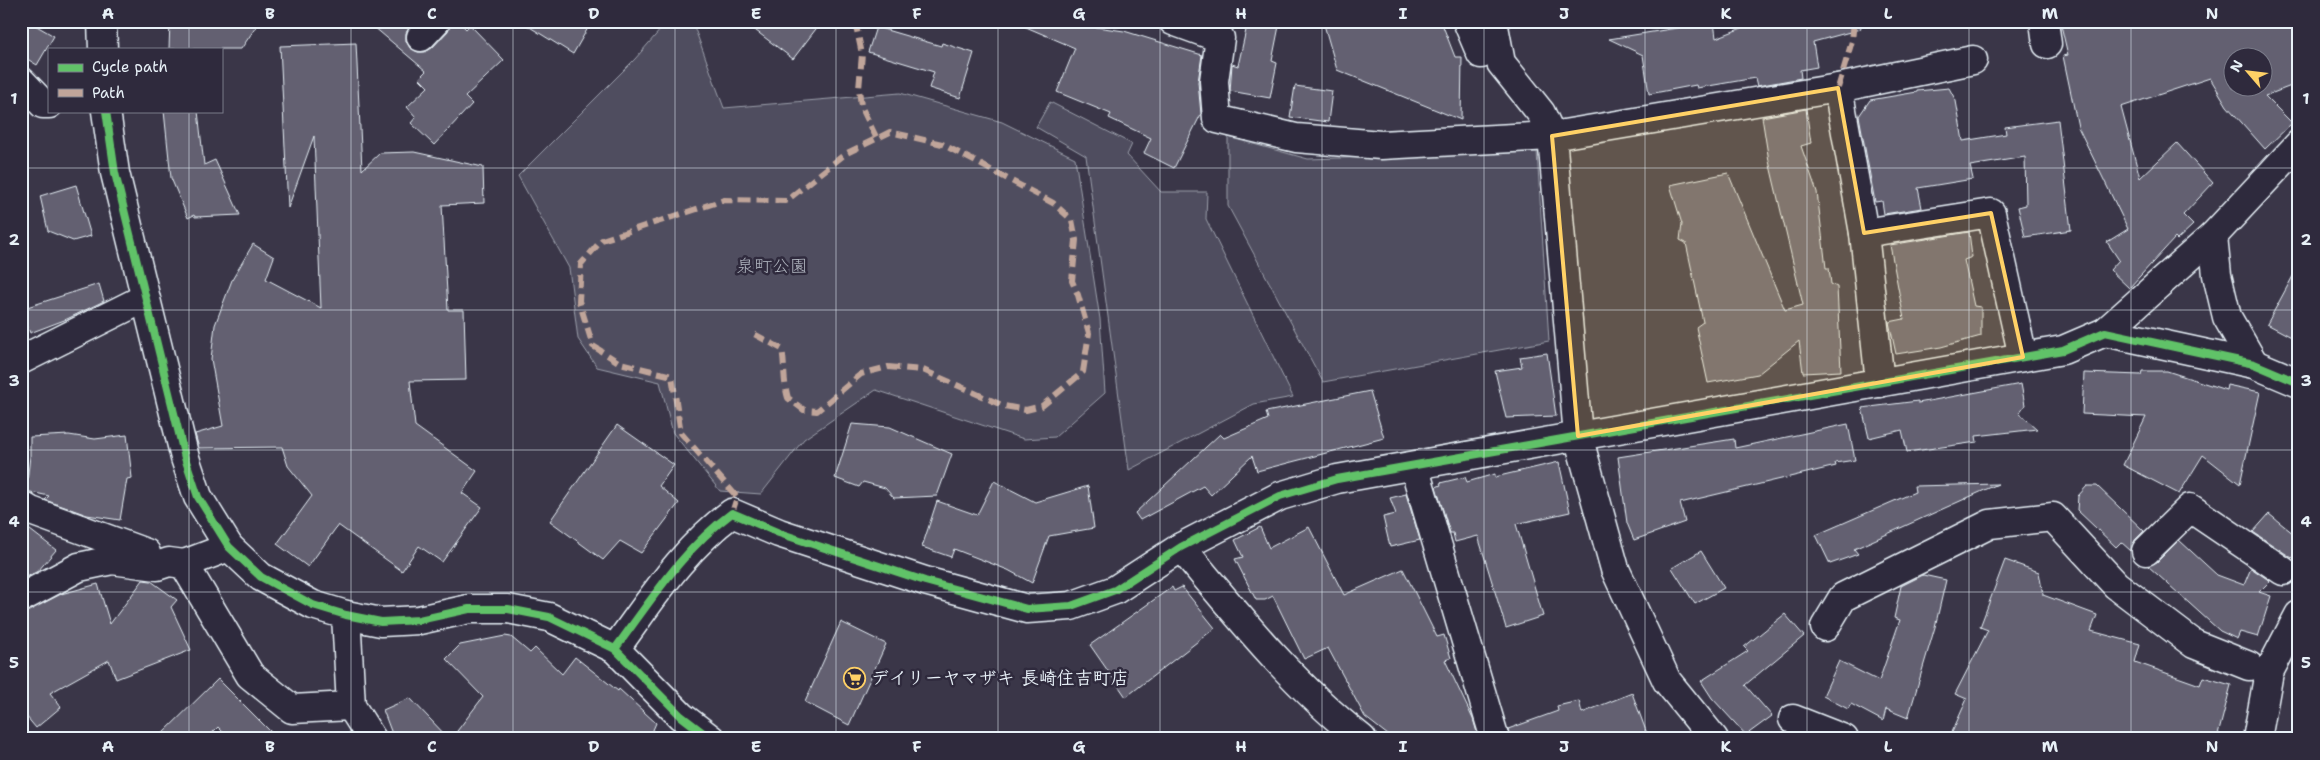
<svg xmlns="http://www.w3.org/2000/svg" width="2320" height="760" font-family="'Shantell Sans','Klee One',sans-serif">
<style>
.green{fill:#504e5f;stroke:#9ca0ac}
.building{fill:#636171;stroke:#e8f1f8;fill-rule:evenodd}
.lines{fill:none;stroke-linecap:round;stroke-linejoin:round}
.minor-casing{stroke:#e8f1f8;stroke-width:31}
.tertiary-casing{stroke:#e8f1f8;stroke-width:31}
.minor{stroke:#2f2a3d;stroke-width:28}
.tertiary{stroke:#2f2a3d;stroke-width:28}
.quiet{stroke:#c0a59a;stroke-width:6;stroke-dasharray:12 6;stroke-linecap:butt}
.cycleway-casing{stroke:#2f2a3d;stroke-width:11}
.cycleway{stroke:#61c268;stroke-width:8}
.marked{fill:#ffd166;fill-opacity:0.2;stroke:#ffd166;stroke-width:4;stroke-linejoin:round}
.grid{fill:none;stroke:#e8f1f8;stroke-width:1;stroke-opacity:0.55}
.labels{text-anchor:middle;stroke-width:5;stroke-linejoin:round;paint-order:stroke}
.park-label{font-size:18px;fill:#b3b8c2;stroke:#2f2a3d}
.poi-label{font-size:18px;font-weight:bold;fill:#e8f1f8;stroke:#2f2a3d;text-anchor:start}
.neatline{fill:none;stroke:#e8f1f8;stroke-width:2}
.grid-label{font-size:16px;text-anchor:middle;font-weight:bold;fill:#e8f1f8}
</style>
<rect width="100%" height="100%" fill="#3a3648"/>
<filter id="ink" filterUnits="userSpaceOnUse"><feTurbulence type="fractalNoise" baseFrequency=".02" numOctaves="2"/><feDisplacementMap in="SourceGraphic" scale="10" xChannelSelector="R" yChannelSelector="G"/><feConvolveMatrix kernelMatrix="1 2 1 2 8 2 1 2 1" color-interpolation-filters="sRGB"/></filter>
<g filter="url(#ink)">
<g class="green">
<polygon points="668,21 692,21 724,108 900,93 1002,122 1075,158 1100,319 1105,393 1055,437 1024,439 876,390 804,439 761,494 720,491 673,433 660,382 597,367 578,339 569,268 518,176 635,59"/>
<polygon points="1050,102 1132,144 1127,155 1161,192 1207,192 1206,219 1293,397 1254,404 1129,470 1086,156 1036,127"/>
<polygon points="1228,137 1308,159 1537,152 1549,341 1323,382 1228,206"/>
</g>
<g class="building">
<polygon points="21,21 28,21 54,36 37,65 21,55"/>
<polygon points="170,21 260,21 241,49 169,49"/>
<polygon points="367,21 414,21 406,33 406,41 410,48 418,52 425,52 432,48 448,31 451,21 458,21 466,29 470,25 504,60 465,97 472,104 434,145 411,123 416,117 407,107 428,87 419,78 426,71"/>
<polygon points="520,21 592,21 573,54"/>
<polygon points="743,21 822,21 793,59"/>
<polygon points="1012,21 1084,21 1083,25 1124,31 1202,55 1198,82 1201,114 1174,168 1144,153 1151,138 1109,118 1111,114 1057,92 1075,48"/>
<polygon points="1248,21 1280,21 1272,61 1277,63 1270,98 1230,91 1232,64 1238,66"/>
<polygon points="1323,21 1441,21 1455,57 1462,57 1461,120 1337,70"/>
<polygon points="1760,21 1860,21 1861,29 1813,42 1817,67 1800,70 1801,78 1757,86 1755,78 1697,88 1696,85 1649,94 1643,55 1609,39 1714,22 1716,38"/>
<path d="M 2060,21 L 2299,21 L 2299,83 L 2265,96 L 2292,123 L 2265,149 L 2227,106 L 2210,78 L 2121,107 L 2140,178 L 2177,143 L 2213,183 L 2183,215 L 2193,225 L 2177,240 L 2175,238 L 2129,288 L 2110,270 L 2119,260 L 2107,242 L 2128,229 L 2078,127 L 2063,56 L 2068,55 ZM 2232,58 L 2262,58 L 2262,88 L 2232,88 Z"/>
<polygon points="876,27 941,46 942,43 974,53 960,98 929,88 934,72 868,52"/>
<polygon points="356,43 362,170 380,153 414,152 483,167 484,203 442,205 448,310 464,310 466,380 410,381 415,426 477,471 462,493 482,507 442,562 419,546 402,571 338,525 308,567 277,544 312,496 288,466 282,447 199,448 195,434 223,426 211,359 215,325 232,280 253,244 274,257 266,279 321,308 314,136 288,208 280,46"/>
<polygon points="1295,86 1332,91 1328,122 1290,117"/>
<polygon points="1949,88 1956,101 1963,141 2006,134 2005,127 2058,120 2071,230 2025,237 2018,207 2026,205 2025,157 1970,166 1973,179 1918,188 1922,208 1884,214 1882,201 1875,202 1859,116 1870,100 1917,92 1917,91"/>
<polygon points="1806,109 1811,143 1801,146 1817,192 1826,268 1829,268 1831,284 1837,287 1841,371 1803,373 1799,341 1758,374 1708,383 1696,327 1703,322 1686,243 1680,240 1682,224 1670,185 1728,173 1785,310 1803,305 1769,161 1762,117"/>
<polygon points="164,111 198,111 204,165 215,160 240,215 195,217 194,215 188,218 171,178"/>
<polygon points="76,185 91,236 73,241 48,231 40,196"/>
<polygon points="1969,232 1972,257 1964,260 1974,306 1981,307 1981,336 1941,347 1896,354 1889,322 1904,319 1890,245"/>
<polygon points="2299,265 2299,341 2267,324"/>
<polygon points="99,284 104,301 67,319 30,333 21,309"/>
<polygon points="1547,353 1556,416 1506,418 1495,371 1522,367 1520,357"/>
<polygon points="2142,371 2167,371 2226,390 2227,385 2260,392 2240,484 2203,455 2179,494 2123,465 2146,417 2082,414 2084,373 2141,375"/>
<polygon points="2021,384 2025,405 2019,413 2037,429 1976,436 1977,442 1907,452 1902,430 1869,438 1862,408 1918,401 1918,403"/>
<polygon points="1370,391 1384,438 1257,471 1252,456 1211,495 1203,486 1140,520 1135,513 1220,434 1224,438 1268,419 1266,412"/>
<polygon points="852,424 890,427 952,454 937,496 894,498 885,488 863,482 859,487 835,478"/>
<polygon points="1848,424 1855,460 1835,463 1836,466 1680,503 1685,522 1634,540 1627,523 1618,457 1734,439 1735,448"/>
<polygon points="617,425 674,465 659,486 679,503 641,553 620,541 603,560 550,521"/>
<polygon points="69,435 95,439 127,435 132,478 127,479 120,520 87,515 45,500 49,496 26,491 30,456 30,437"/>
<polygon points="1559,462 1570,512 1516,524 1543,616 1506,628 1478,536 1455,542 1453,533 1450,533 1436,487 1441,485 1440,483 1465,477 1467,482 1495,474 1495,477"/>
<polygon points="994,481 1035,502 1088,486 1094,528 1049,536 1032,583 1008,570 954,549 951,557 922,547 937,501 977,515"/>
<polygon points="1998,484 1854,549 1858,554 1830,564 1816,535 1915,492 1914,486"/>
<polygon points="2087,486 2097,486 2144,531 2135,540 2131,551 2121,542 2116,547 2077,510 2078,496"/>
<polygon points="1406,494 1420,540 1390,547 1383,517 1396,514 1390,498"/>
<polygon points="2269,514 2299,538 2299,552 2292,558 2253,532"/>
<polygon points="21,523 56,550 38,571 21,580"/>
<polygon points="1260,527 1269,548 1309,527 1344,595 1403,569 1437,637 1444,635 1451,658 1445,660 1473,719 1479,739 1393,739 1365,717 1328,648 1304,659 1273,596 1265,600 1256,600 1235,559 1243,557 1235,540"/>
<polygon points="2179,540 2217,575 2244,585 2251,568 2270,581 2259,592 2271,596 2258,637 2240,632 2237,639 2220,631 2148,566 2157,562"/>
<polygon points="1701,551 1724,588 1695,604 1672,568"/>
<polygon points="2005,560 2039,572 2043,595 2097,615 2091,631 2140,644 2135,662 2200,685 2203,677 2231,685 2217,739 1949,739 1967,699 1955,694 1988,630 1980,627"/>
<polygon points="1923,575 1946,580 1935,627 1908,718 1886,709 1883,721 1851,704 1848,709 1823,696 1839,661 1879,681 1900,620 1894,618 1901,586"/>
<polygon points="143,580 151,581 177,600 171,607 191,650 116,679 109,660 50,693 61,707 36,728 21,710 21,614 61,594 98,584 110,624"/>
<polygon points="1172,587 1174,591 1182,587 1215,628 1126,697 1090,645"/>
<polygon points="1785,614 1804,636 1745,685 1772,716 1746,735 1712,698 1701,681 1748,651 1744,647"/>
<polygon points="841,622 886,644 849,725 805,702"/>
<polygon points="505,636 511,637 530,653 535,648 562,674 575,657 618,691 619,689 656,723 649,739 451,739 483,697 446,659 460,645"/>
<polygon points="218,679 278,739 230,739 218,727 206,739 157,739"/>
<polygon points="1632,693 1649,739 1510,739 1508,729 1558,711 1557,706 1579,701 1582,713"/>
<polygon points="410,698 449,739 394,739 383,710"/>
</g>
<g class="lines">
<defs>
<g id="minor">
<polyline points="1173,21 1220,38 1214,81 1217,119 1296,138 1381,145 1552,136 1838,88 1973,60"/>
<polyline points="1467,21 1481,54"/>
<polyline points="2044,21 2047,44"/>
<polyline points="421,37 436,21"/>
<polyline points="21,81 43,104 49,104"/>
<polyline points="1838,88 1864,233 1880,383"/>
<polyline points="1864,233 1991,213 2023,357"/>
<polyline points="2213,236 2217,275 2227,317 2254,364"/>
<polyline points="2105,332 2213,236 2299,144"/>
<polyline points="21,360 145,298"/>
<polyline points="1414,466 1495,739"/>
<polyline points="21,505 31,511 146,553"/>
<polyline points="229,547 184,564 250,675 292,709 351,706"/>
<path d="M 1181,547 C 1237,615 1293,685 1362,739"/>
<polyline points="2146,551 2190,508 2283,571"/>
<polyline points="21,598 79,567 112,560 157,566 169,562 184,564"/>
<polyline points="346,615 351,706 372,739"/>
<polyline points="1825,627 1843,597 1990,524 2053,517 2116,585 2194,644 2249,666"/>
<polyline points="1793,719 1844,739"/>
<polyline points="2257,739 2269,672 2299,615"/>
</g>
<g id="tertiary">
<polyline points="102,21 103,49"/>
<polyline points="1493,21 1501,63 1541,113 1552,136 1578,436 1615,569 1667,681 1714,739"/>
<polyline points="106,111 115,173 185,458 198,497 229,547 261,577 313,605 346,615 381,622 419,620 469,609 508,609 549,617 615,649 681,716 711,739"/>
<path d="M 615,649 C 652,599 682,550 732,513 L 779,533 L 925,581 L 1027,609 L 1071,606 L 1115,590 L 1181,547 L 1280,496 L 1337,479 L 2063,350 L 2105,332 L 2254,364 L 2299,383"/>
</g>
</defs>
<use href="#minor" class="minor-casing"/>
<use href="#tertiary" class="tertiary-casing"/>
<use href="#minor" class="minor"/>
<use href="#tertiary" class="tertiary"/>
<g class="quiet">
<polyline points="855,21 862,54 859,89 861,106 877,139"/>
<polyline points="1838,88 1852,41 1854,21"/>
<path d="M 732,513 L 737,497 L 681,433 L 672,376 L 620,363 L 593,346 L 579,301 L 581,264 L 602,240 L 724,200 L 786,201 L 845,154 L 890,132 L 942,144 L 1053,203 L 1072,220 L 1076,240 L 1072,281 L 1078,295 L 1089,333 L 1083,372 L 1042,406 L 1026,410 L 1004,406 L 923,370 L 888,367 L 861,374 L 817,411 L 804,410 L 788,398 C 783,381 785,365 782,349 L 754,334"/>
</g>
<defs>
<g id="cycleway">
<polyline points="106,111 115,173 185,458 198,497 229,547 261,577 313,605 346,615 381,622 419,620 469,609 508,609 549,617 615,649 681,716 711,739"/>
<path d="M 615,649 C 652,599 682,550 732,513 L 779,533 L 925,581 L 1027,609 L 1071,606 L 1115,590 L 1181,547 L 1280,496 L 1337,479 L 2063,350 L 2105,332 L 2254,364 L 2299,383"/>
</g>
</defs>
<use href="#cycleway" class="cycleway-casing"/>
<use href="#cycleway" class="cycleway"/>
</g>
</g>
<path class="marked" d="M 1838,88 L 1864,233 L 1991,213 L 2023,357 L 1578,436 L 1552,136 Z"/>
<path class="grid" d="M 189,21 L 189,49M 351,21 L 351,739M 513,21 L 513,739M 675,21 L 675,739M 836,21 L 836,739M 998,21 L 998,739M 1160,21 L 1160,739M 1322,21 L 1322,739M 1484,21 L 1484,739M 1645,21 L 1645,739M 1807,21 L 1807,739M 1969,21 L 1969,739M 2131,21 L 2131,739M 189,111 L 189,739M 21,168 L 2299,168M 21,310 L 2299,310M 21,450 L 2299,450M 21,592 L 2299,592"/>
<defs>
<symbol id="supermarket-ring" viewBox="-11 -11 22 22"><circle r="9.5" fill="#2f2a3d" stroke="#ffd166" stroke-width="1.5"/><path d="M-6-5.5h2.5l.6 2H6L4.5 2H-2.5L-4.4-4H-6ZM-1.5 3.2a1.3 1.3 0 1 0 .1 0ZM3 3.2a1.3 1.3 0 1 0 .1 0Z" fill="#ffd166"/></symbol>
</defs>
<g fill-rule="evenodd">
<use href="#supermarket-ring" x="842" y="666" width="25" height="25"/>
</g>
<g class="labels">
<g class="park-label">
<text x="772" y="272">泉町公園</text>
</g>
<g class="poi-label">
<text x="871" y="684">デイリーヤマザキ 長崎住吉町店</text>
</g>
</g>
<rect width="2320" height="760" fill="none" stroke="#2f2a3d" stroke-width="55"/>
<rect x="48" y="48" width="175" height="65" fill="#2f2a3d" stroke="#797a88"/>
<rect x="58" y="64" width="25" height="8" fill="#61c268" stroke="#797a88"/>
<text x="92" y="72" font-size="15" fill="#e8f1f8">Cycle path</text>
<rect x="58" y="89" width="25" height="8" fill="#c0a59a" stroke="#797a88"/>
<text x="92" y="98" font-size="15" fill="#e8f1f8">Path</text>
<g transform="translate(2248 72) rotate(298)"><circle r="24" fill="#2f2a3d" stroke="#797a88"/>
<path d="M0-4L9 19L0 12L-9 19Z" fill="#ffd166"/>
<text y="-8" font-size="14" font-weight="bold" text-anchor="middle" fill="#e8f1f8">N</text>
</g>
<rect x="28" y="28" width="2264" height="704" class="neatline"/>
<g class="grid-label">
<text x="108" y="19">A</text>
<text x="270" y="19">B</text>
<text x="432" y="19">C</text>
<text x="594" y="19">D</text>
<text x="756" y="19">E</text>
<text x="917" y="19">F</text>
<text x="1079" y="19">G</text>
<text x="1241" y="19">H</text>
<text x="1403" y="19">I</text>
<text x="1564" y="19">J</text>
<text x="1726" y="19">K</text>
<text x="1888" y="19">L</text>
<text x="2050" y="19">M</text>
<text x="2212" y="19">N</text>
<text x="14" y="104">1</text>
<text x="2306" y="104">1</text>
<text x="14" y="245">2</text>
<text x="2306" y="245">2</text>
<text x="14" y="386">3</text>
<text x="2306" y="386">3</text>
<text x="14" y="527">4</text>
<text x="2306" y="527">4</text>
<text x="14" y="668">5</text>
<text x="2306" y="668">5</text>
<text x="108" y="752">A</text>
<text x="270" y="752">B</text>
<text x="432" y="752">C</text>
<text x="594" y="752">D</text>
<text x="756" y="752">E</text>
<text x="917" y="752">F</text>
<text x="1079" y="752">G</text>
<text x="1241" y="752">H</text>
<text x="1403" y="752">I</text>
<text x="1564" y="752">J</text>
<text x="1726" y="752">K</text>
<text x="1888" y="752">L</text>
<text x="2050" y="752">M</text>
<text x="2212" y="752">N</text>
</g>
</svg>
